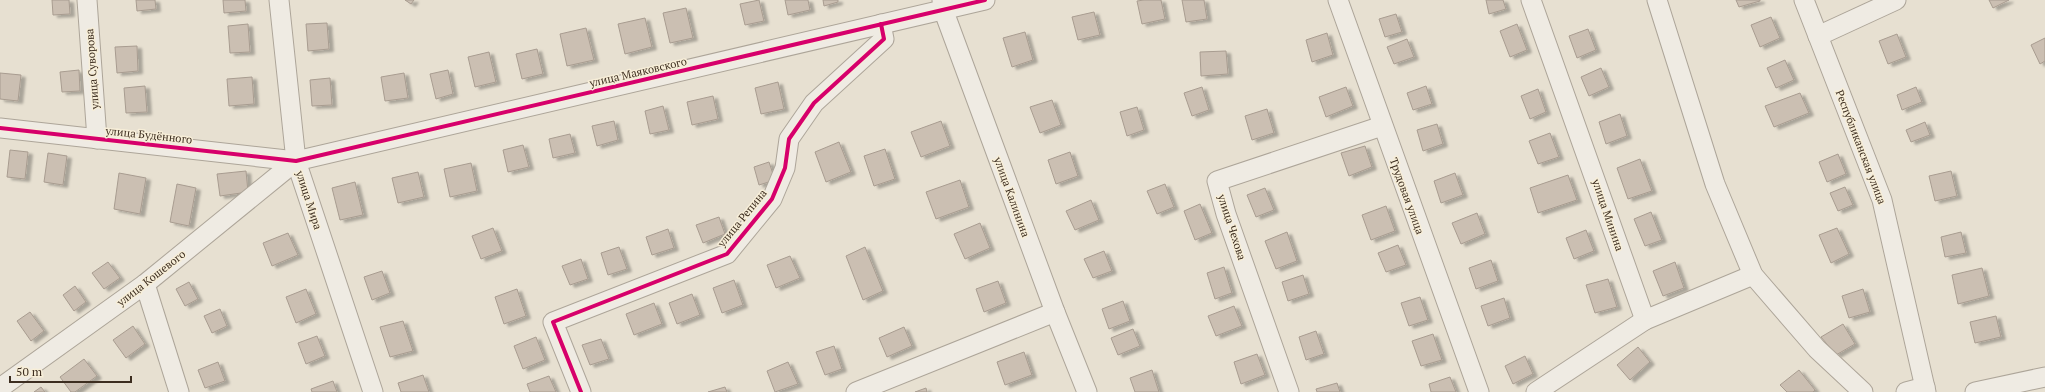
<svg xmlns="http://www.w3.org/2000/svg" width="2045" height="392" font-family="'PT Serif',serif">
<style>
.building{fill:#cbbfb2;stroke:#a89c90;filter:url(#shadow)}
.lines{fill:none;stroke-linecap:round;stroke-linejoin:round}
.minor-casing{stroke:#ada599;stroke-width:21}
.minor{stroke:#efebe3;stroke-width:19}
.cycleway-casing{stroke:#f7eed8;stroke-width:6}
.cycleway{stroke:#d6006c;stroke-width:4}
.labels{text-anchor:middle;stroke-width:3;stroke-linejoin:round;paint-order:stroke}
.street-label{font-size:11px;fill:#3d2e20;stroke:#f7eed8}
</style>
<defs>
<filter id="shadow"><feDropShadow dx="4.5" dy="2.5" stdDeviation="1" flood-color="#0004"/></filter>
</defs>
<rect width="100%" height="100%" fill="#e7e0d1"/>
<g class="building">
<polygon points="52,0 69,0 70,14 53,15"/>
<polygon points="136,0 155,0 156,9 137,11"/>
<polygon points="223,0 245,0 246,11 224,13"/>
<polygon points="405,0 414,0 411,4"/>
<polygon points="759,0 764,21 745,25 740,4"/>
<polygon points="785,0 808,0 810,10 788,15"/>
<polygon points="823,0 838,0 838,2 824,6"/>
<polygon points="1144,0 1161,0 1165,19 1142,24 1137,1"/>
<polygon points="1182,0 1204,0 1207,19 1186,22"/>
<polygon points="1486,0 1503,0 1506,9 1489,14"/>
<polygon points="1736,0 1760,0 1760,1 1739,7"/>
<polygon points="1989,0 2009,0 1993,8"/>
<polygon points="686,8 693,38 670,43 663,13"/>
<polygon points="1094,12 1100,35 1078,40 1072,17"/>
<polygon points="1396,14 1402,32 1385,37 1379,19"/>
<polygon points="1771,17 1780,38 1760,47 1751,25"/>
<polygon points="645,18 652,47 625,54 618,24"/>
<polygon points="327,23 329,49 308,51 306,24"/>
<polygon points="248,24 250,52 230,53 228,26"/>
<polygon points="1517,24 1527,50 1510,57 1500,31"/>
<polygon points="586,28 594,60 567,66 560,34"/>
<polygon points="1588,29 1596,50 1577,58 1569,36"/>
<polygon points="1025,32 1033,60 1012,67 1003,38"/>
<polygon points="1327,33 1333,55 1312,62 1306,40"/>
<polygon points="1897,34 1906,57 1888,64 1879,41"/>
<polygon points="2045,38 2045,61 2040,64 2031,45"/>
<polygon points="1407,39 1414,57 1394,64 1387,47"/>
<polygon points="137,46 138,71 117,73 115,47"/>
<polygon points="537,49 543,74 522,79 516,54"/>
<polygon points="1226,51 1228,74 1201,76 1200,52"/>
<polygon points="489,52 496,82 475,87 468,57"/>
<polygon points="1785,60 1794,80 1776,88 1767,68"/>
<polygon points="1601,68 1609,87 1589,96 1581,77"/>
<polygon points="79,70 80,91 62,92 60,72"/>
<polygon points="448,70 453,94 436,99 430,74"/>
<polygon points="0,73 21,75 18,101 0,99"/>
<polygon points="404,73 408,98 385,101 381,77"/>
<polygon points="252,77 254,104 229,106 227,79"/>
<polygon points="330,78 332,105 312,106 310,80"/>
<polygon points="778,82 784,109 761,114 755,88"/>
<polygon points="145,86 147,112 126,113 124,88"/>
<polygon points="1426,86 1432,104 1413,110 1407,93"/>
<polygon points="1202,87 1209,110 1192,116 1184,93"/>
<polygon points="1346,87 1353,106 1326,117 1319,97"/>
<polygon points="1916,87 1922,102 1902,110 1897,95"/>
<polygon points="1538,89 1546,112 1530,119 1521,96"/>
<polygon points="1800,93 1809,113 1774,127 1765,106"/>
<polygon points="713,96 718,119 692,125 687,102"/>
<polygon points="1052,100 1061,125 1040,133 1030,107"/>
<polygon points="663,106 669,130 650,134 645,111"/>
<polygon points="1137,107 1144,130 1127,136 1120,112"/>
<polygon points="1267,109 1274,133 1252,140 1245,116"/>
<polygon points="1620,114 1627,136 1606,144 1599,122"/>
<polygon points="614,121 618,140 597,146 592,126"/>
<polygon points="941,121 950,146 921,157 911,132"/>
<polygon points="1925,122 1930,135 1911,142 1906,130"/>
<polygon points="1437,124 1443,144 1423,151 1417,130"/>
<polygon points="1550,133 1559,157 1538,164 1529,141"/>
<polygon points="570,134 575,153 553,158 549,139"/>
<polygon points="839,142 851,172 826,182 815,152"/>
<polygon points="523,145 529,167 508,172 503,150"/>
<polygon points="1365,146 1372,167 1349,176 1341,153"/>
<polygon points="885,149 895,179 874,186 864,156"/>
<polygon points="10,150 28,152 25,179 7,177"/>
<polygon points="1070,152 1078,176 1056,184 1048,160"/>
<polygon points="48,153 67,156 63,185 44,182"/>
<polygon points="1838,154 1846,174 1827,182 1819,162"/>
<polygon points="1640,159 1652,191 1628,199 1617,168"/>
<polygon points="769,162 775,180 759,185 754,167"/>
<polygon points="471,163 477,191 450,197 444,169"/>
<polygon points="246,171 248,192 220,196 217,174"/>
<polygon points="1951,171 1957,196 1935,201 1929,176"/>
<polygon points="418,172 424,197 398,203 392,178"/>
<polygon points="119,173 146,178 140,214 114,209"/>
<polygon points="1455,173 1463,195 1441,203 1434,181"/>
<polygon points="1568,175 1577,200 1538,213 1530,188"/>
<polygon points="960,180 969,207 936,219 926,192"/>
<polygon points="355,182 363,215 340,220 332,188"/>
<polygon points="177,184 196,188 189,226 170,222"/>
<polygon points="1165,184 1174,207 1157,214 1147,191"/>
<polygon points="1845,187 1853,205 1838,211 1830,193"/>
<polygon points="1265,188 1274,210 1256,217 1247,195"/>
<polygon points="1091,200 1099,220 1075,230 1066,211"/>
<polygon points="1200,204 1212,233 1195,240 1184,211"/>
<polygon points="1386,206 1395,231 1371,240 1362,215"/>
<polygon points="1651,212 1662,240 1645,246 1634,219"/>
<polygon points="1477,213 1485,234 1461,244 1452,223"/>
<polygon points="719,217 725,234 703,243 696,225"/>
<polygon points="980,223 990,248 965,259 954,234"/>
<polygon points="493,228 502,251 481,259 472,236"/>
<polygon points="1837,228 1849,254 1831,263 1819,235"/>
<polygon points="668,229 674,248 652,255 646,237"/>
<polygon points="1586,230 1594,251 1574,259 1566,238"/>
<polygon points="1287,232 1297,261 1276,269 1265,241"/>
<polygon points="1961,232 1966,253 1945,257 1941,237"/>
<polygon points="288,233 298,255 272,266 263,243"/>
<polygon points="1398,245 1406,265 1386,272 1378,253"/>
<polygon points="619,247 627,269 608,275 601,253"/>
<polygon points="865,247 883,291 863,300 846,256"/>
<polygon points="1104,251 1112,271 1093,278 1084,259"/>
<polygon points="790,256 800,278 776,288 767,265"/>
<polygon points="581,259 588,279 570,285 562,266"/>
<polygon points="1491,260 1498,281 1476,289 1469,268"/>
<polygon points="108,262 120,278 104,289 92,273"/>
<polygon points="1675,262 1684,288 1663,296 1653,271"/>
<polygon points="1224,267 1232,293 1215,299 1207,273"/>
<polygon points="1982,268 1989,296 1958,304 1952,275"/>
<polygon points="382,271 390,293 372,300 364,277"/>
<polygon points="1303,275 1309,294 1288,301 1282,282"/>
<polygon points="1608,279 1617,307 1595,313 1586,285"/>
<polygon points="734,280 743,305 722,313 713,288"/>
<polygon points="998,281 1006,303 984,312 976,289"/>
<polygon points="189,282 198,299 185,306 176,289"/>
<polygon points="75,286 86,302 74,311 63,295"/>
<polygon points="306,289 316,314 296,323 286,297"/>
<polygon points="517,289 526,316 504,324 495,297"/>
<polygon points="1863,289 1870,312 1849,318 1842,296"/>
<polygon points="692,294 700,315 677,324 669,303"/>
<polygon points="1420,297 1428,320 1409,326 1401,303"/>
<polygon points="1504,298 1510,318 1488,326 1481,306"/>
<polygon points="1123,301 1130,321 1109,329 1102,309"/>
<polygon points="654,303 662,324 634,335 626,314"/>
<polygon points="1234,306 1242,326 1216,336 1208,316"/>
<polygon points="220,309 227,326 212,333 204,316"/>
<polygon points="30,312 44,331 31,341 17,321"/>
<polygon points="1996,316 2001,337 1975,343 1970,322"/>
<polygon points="403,321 413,351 390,357 380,327"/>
<polygon points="1843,324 1855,344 1836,355 1821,337"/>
<polygon points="133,326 145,344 126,358 113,340"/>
<polygon points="904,327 912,346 887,357 879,338"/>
<polygon points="1133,329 1140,346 1118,355 1111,338"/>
<polygon points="1316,331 1324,354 1306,360 1299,337"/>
<polygon points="1433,334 1442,360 1421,366 1412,341"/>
<polygon points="317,336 325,356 306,364 298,343"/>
<polygon points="536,337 545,360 523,369 514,346"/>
<polygon points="601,339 609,359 590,365 582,345"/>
<polygon points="834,346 842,369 825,375 816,352"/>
<polygon points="1638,347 1650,362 1630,380 1617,365"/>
<polygon points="1024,352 1032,375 1005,385 997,362"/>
<polygon points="1257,354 1265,375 1241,384 1234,362"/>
<polygon points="1525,356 1533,374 1513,384 1505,366"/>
<polygon points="84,359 97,376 75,392 71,392 60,377"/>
<polygon points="218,362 225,381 205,388 198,370"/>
<polygon points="788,362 798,384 775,392 767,371"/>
<polygon points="1152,370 1159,392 1135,392 1130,378"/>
<polygon points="1799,370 1815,390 1813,392 1787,392 1780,385"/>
<polygon points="423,375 429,392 401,392 398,383"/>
<polygon points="549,376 556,392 530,392 527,384"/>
<polygon points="1450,377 1456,392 1431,392 1429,384"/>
<polygon points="333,381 337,392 312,392 311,389"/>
<polygon points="1337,383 1340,392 1317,392 1316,389"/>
<polygon points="41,387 45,392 34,392"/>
<polygon points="725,387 727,392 708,392"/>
<polygon points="926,388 927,392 915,392"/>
</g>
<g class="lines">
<defs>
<g id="minor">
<polyline points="87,0 97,139"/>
<polyline points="279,0 296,161 373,392"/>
<polyline points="942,0 943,9 1055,312 1087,392"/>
<polyline points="1338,0 1479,392"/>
<polyline points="1531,0 1645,320 1753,275"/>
<polyline points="1657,0 1715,184 1753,275 1817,349 1863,392"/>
<polyline points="1804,0 1882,200 1926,392"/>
<polyline points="1818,36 1896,0"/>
<polyline points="0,128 296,161 985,0"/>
<polyline points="145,284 179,392"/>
<polyline points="0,388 145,284 296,161"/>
<polyline points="581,392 553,322 727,254 772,199 785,168 789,139 814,103 884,39 881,24"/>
<polyline points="856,392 1055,312"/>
<polyline points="1289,392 1226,214 1217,181 1382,126"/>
<polyline points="1536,392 1645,320"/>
<polyline points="1906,392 1925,387"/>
<polyline points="1975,392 2045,377"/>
</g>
</defs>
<use href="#minor" class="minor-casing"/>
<use href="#minor" class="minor"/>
<defs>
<g id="cycleway">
<polyline points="0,128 296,161 985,0"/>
<polyline points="581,392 553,322 727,254 772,199 785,168 789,139 814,103 884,39 881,24"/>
</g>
</defs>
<use href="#cycleway" class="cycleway-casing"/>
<use href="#cycleway" class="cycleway"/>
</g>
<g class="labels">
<g class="street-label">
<text transform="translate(92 69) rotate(-94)" y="4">улица Суворова</text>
<text transform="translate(638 72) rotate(-13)" y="4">улица Маяковского</text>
<text transform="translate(149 135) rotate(6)" y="4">улица Будённого</text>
<text transform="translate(1861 147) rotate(69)" y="4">Республиканская улица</text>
<text transform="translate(1407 196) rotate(70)" y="4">Трудовая улица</text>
<text transform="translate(1012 197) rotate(70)" y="4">улица Калинина</text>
<text transform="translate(309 200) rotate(72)" y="4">улица Мира</text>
<text transform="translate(1608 215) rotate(71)" y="4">улица Минина</text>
<text transform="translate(742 218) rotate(-51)" y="4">улица Репина</text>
<text transform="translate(1232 227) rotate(72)" y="4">улица Чехова</text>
<text transform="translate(151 278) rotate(-38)" y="4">улица Кошевого</text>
</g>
</g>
<path d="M10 376v6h121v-6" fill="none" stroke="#3d2e20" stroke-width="2"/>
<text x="16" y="376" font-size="12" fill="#3d2e20" stroke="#f7eed8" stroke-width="3" paint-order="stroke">50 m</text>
</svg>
